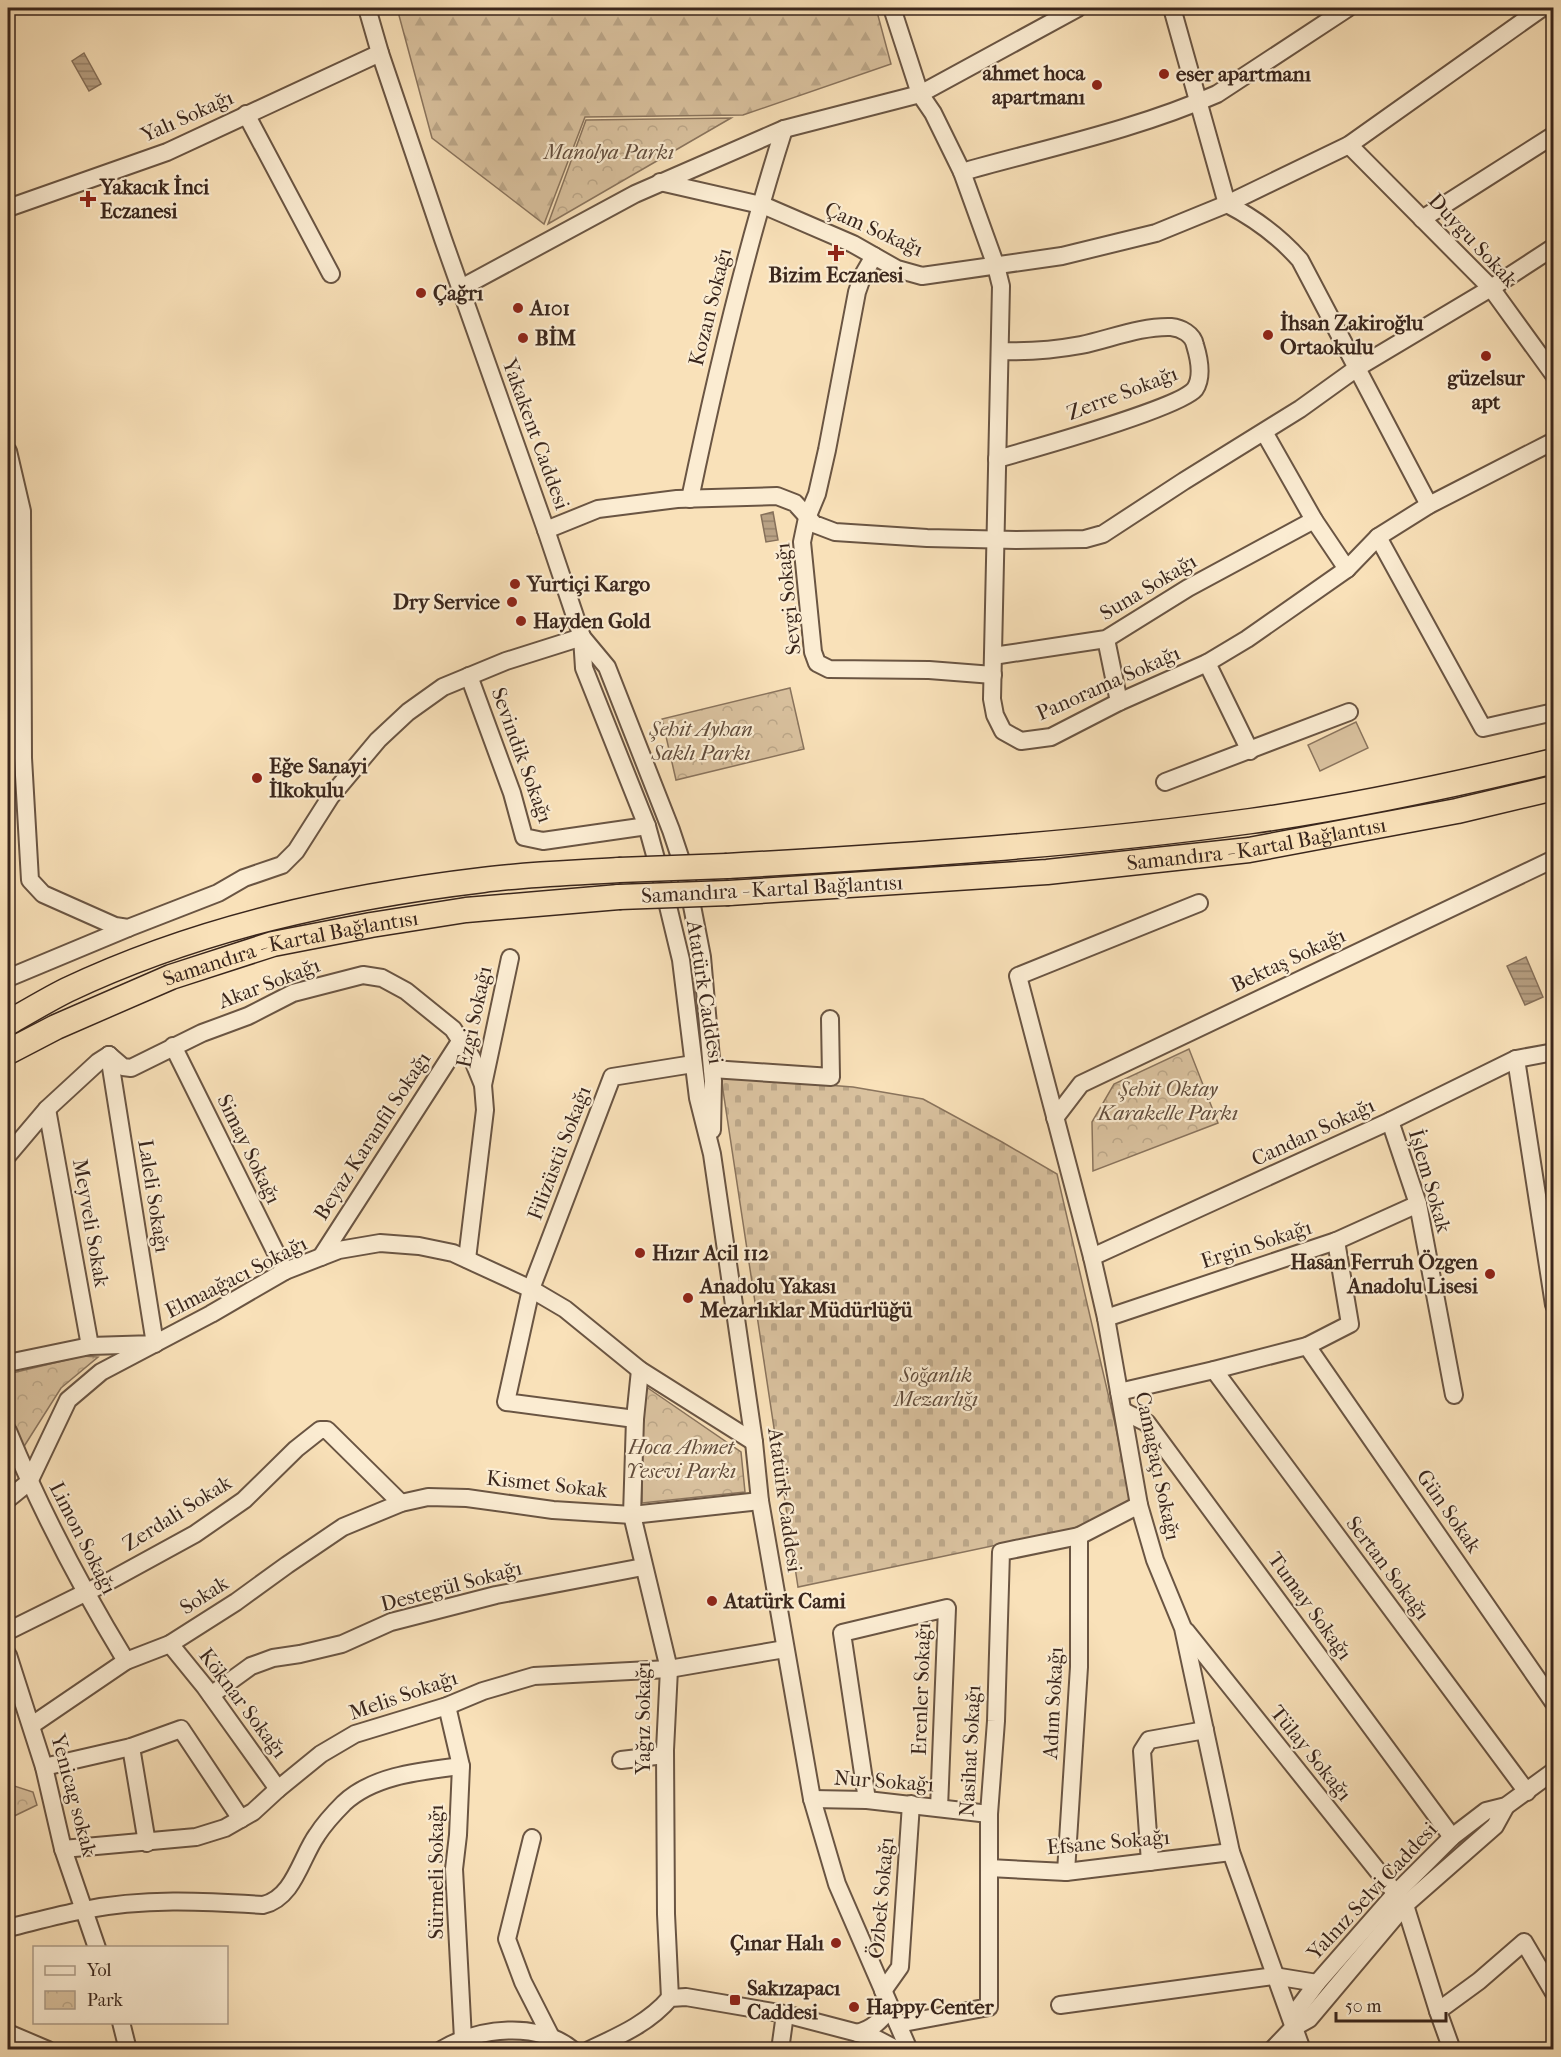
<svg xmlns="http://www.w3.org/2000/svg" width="1561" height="2057" font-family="'IM FELL French Canon',serif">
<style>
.forest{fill:url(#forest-firs);stroke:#8a745d;stroke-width:1.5}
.cemetery{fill:url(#cemetery-stones);stroke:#8a745d;stroke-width:1.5}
.park{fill:url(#park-crowns);stroke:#8a745d;stroke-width:1.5}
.garden{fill:#d9c19e;stroke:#8a745d;stroke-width:1.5}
.water{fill:url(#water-rules);stroke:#86705a;stroke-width:1.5}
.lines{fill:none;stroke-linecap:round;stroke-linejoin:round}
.minor-casing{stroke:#6a5543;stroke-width:20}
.highway-casing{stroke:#3a261c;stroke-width:27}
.minor{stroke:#fbecd2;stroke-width:16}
.highway{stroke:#f9e1b9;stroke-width:24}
.highway-bridge-casing{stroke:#3a261c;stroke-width:27;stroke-linecap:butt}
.highway-bridge{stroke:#f9e1b9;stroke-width:24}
.poi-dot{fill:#8f2418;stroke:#fbecd2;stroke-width:2}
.labels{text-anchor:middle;stroke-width:4.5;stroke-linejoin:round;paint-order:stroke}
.poi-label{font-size:21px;font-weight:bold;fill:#3a261c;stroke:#fbecd2;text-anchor:start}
.street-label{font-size:21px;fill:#3a261c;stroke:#fbecd2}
.park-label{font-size:21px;font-style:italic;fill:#624d3c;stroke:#fbecd2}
</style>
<defs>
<pattern id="forest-firs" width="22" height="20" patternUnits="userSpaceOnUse" patternTransform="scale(1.5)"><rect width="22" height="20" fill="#d9c19e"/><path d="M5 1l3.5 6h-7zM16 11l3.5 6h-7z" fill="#bba688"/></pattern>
<pattern id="cemetery-stones" width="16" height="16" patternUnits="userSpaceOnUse" patternTransform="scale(1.5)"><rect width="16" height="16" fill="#d9c19e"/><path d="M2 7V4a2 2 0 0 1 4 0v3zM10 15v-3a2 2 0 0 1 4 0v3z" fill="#bba688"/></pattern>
<pattern id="park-crowns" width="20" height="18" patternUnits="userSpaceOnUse" patternTransform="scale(1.5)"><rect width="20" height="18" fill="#d9c19e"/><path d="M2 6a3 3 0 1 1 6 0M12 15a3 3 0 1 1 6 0" fill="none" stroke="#bba688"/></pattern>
<pattern id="water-rules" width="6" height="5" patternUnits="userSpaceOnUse" patternTransform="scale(1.5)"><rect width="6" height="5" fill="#b8a184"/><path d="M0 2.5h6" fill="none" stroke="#97836b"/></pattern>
</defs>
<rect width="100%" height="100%" fill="#f9e1b9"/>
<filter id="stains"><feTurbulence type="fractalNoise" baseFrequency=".00333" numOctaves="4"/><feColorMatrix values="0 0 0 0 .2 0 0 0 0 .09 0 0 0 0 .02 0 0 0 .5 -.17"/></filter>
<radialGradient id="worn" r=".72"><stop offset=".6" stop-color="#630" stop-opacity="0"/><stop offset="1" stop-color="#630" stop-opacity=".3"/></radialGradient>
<polygon class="forest" points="397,8 876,8 891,64 743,115 585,117 544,224 432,138"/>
<polygon class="cemetery" points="721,1077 853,1087 923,1099 1002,1142 1057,1174 1116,1428 1130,1499 1119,1514 1073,1529 798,1587"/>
<g class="park">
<polygon points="731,118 548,224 586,120"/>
<polygon points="790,688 804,749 676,780 662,719"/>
<polygon points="1189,1049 1218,1123 1093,1171 1092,1122 1114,1084"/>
<polygon points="83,1356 98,1357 61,1388 23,1448 8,1411 8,1374"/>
<polygon points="642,1384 741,1452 745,1492 642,1503"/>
<polygon points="8,1771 14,1786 33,1792 37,1805 8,1819"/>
</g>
<polygon class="garden" points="1356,722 1368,748 1320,771 1308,745"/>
<g class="water">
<polygon points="84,53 101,84 89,91 72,61"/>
<polygon points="773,512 778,540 766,542 761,515"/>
<polygon points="1526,957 1543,997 1525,1005 1507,966"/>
</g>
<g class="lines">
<defs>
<g id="minor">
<polyline points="367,8 380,53 443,239 546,530 582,637 584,668 647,826 661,877 681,960 698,1098 712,1154 754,1442 760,1501 812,1799 837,1884 909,2050"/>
<path d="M 892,8 L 920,94 L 933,113 L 962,172 C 1047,148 1135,130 1217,94 L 1348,8"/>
<path d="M 1172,8 L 1227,204 C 1254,218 1279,236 1300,260 L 1429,505"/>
<polyline points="246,114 331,274"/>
<polyline points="1349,145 1491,288 1554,375"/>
<polyline points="962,172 996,266 1001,286 992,699 995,715 1003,731 1021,741 1051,737 1119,702 1207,663 1247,639 1347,569 1378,537 1429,505 1554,441"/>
<polyline points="660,182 765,206 853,244 897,269 922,276 1062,256 1156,233 1227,204 1349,145 1542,8"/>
<polyline points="8,208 167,152 380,53"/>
<polyline points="1422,219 1554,135"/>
<polyline points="874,256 863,275 857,292 827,450 817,494 807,518 802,542 813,652 817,663 829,669 929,670 993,675"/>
<polyline points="461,288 635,194 784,129 920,94 1078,8"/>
<polyline points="1264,432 1314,520 1347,569"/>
<polyline points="8,451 22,511 23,758 30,880 43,894 115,926 128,928 218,893 244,878 282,865 296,851 331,796 378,740 408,712 443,687 506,661 582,637"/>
<path d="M 997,459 C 1029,450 1180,408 1195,389 C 1203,377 1199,358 1195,345 C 1193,334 1181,328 1171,327 C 1141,326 1110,339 1081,345 C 1054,350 1028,352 1000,351"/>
<path d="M 690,499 C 716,374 745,251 784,129"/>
<polyline points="546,530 598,509 677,499 777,496 795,503 814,524 835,532 927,538 1016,540 1085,539 1103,534 1184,481 1300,409 1357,368 1491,288 1554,247"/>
<polyline points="1378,537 1483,728 1554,712"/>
<polyline points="582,637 607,667 671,830 686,875 702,957 713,1081 712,1130"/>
<polyline points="1106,639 1119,702"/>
<polyline points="993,656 1106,639 1188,588 1314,520"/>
<polyline points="1207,663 1250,751"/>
<polyline points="469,676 512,793 524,837 543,841 647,826"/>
<polyline points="1165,782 1349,712"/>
<polyline points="1199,903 1018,976 1092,1257 1106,1318 1139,1505 1155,1560 1183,1628 1231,1852 1302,2050"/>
<polyline points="8,978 128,928"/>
<polyline points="173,1046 285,1271"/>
<polyline points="109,1055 123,1067 131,1068 202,1033 248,1016 293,993 363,975 382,978 406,991 453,1029 472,1058 483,1085 485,1110 467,1259"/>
<polyline points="1516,1059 1554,1305"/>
<polyline points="712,1069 831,1077 830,1019"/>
<polyline points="483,1085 510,958"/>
<polyline points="47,1109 90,1346"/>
<polyline points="1055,1118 1081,1084 1554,859"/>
<polyline points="1390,1121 1418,1204 1454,1395"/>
<polyline points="8,1155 47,1109 98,1062 109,1055"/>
<polyline points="321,1257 461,1040"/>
<polyline points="1092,1257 1390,1121 1516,1059 1554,1052"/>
<polyline points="1106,1318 1336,1241 1418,1204"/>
<polyline points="1307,1346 1554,1703"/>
<polyline points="8,1363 90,1346 155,1344 109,1055"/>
<polyline points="640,1370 635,1419 632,1515 669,1669 665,1750 666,1914 670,1998"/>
<polyline points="1214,1370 1527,1792"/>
<polyline points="1119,1392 1214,1370 1307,1346 1350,1324 1336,1241"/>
<polyline points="1123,1411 1147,1423 1452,1837"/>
<polyline points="635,1419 506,1402 531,1289 612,1077 693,1064"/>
<path d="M 8,1431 C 41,1511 81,1587 126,1661"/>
<polyline points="8,1499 29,1482 68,1400 101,1372 211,1314 285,1271 339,1250 380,1243 419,1246 453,1253 531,1289 565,1309 640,1370 754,1442"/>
<polyline points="8,1631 111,1580 195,1534 244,1500 296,1449 320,1430 327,1430 401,1503"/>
<polyline points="1186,1631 1405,1905 1438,2011 1452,2050"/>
<polyline points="170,1644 205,1687 278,1789"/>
<polyline points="8,1655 44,1767 63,1849 97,1948"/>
<polyline points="211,1695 251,1666 273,1658 300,1654 342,1644 391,1622 496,1595 643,1567"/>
<polyline points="447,1706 461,1766 458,1835 454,1869 463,2039"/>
<polyline points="32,1725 126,1661 170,1644 236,1602 287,1565 343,1527 401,1503 428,1497 467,1498 553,1510 632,1515 760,1501"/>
<polyline points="131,1747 147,1843"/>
<polyline points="621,1760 665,1755"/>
<polyline points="44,1767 131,1747 181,1729 241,1819"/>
<polyline points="812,1799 867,1800 989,1814"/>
<polyline points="867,1800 842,1633 947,1608 939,1808"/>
<polyline points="532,1838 507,1939 523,1982 550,2035"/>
<polyline points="63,1849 196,1837 225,1828 253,1812 278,1789 321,1754 355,1734 447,1706 483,1691 534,1676 669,1669 785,1649"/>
<polyline points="1150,1862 1142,1751 1149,1740 1205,1730"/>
<polyline points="989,1868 1066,1872 1231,1852"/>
<polyline points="1066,1872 1079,1667 1079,1536"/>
<path d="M 8,1928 C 33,1922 58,1915 84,1910 C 143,1898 203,1901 263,1905 C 294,1898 301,1857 317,1835 C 324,1824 335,1812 344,1803 C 374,1775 422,1771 461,1766"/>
<polyline points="883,1991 900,1967 911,1804"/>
<polyline points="1060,2005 1274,1976 1317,1983"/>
<polyline points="1438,2011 1479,1981 1524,1942 1554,1993"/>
<polyline points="121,2022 128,2050"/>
<polyline points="898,2024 989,2007 989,1814 996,1721 1001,1552 1079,1536 1139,1505"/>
<polyline points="1293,2028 1297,2010 1317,1983 1395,1894 1452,1837 1486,1811 1506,1806 1554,1771"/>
<polyline points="8,2033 48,2050"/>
<path d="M 857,2033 C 873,2029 881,2020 891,2008"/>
<path d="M 441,2050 C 480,2027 537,2021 573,2050"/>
<path d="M 589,2050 C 619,2036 649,2023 670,1998 L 686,1997 L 785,2014 L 873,2037 L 898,2050"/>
<polyline points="780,2050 785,2014"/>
<polyline points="1272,2050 1293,2028 1309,2019 1405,1905 1495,1826 1506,1806"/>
</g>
<g id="highway">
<path d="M 727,866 C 902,856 1077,845 1251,821 C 1353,807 1454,785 1554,761"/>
<path id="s1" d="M 729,893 L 1047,872 L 1249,850 L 1457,811 L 1554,788"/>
<path d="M 8,1023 C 27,1012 47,1000 67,990 C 198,928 340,897 483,880 C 527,874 573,873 619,870"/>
<path id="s2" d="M 8,1052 L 56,1027 L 171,977 L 273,944 L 371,925 L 466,910 L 619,897"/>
</g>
</defs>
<use href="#minor" class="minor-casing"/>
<use href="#highway" class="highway-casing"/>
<use href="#minor" class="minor"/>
<use href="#highway" class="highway"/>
<defs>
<g id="highway-bridge">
<polyline points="619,870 727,866"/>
<polyline points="619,897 729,893"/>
</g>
</defs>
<use href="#highway-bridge" class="highway-bridge-casing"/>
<use href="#highway-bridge" class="highway-bridge"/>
</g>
<g class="poi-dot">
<circle cx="1164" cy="74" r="6"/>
<circle cx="1097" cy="85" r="6"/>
<path d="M85 190h6v6h6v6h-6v6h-6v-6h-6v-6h6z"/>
<path d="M833 244h6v6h6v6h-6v6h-6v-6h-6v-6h6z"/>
<circle cx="421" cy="293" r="6"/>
<circle cx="518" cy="308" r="6"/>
<circle cx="1268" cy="335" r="6"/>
<circle cx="523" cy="338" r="6"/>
<circle cx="1486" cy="356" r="6"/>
<circle cx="515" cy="584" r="6"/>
<circle cx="512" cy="602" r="6"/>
<circle cx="521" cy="621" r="6"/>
<circle cx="257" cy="778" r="6"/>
<circle cx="640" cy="1253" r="6"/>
<circle cx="1490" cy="1274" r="6"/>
<circle cx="688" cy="1298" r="6"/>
<circle cx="712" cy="1601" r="6"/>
<circle cx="836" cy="1943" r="6"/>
<rect x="729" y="1994" width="12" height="12" rx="3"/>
<circle cx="854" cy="2007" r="6"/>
</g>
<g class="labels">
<g class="poi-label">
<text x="1085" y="80" text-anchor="end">ahmet hoca<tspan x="1085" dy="24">apartmanı</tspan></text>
<text x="1176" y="81">eser apartmanı</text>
<text x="100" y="194">Yakacık İnci<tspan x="100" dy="24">Eczanesi</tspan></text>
<text x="836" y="282" text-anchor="middle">Bizim Eczanesi</text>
<text x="433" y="300">Çağrı</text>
<text x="530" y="315">A101</text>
<text x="1280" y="330">İhsan Zakiroğlu<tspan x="1280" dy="24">Ortaokulu</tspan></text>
<text x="535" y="345">BİM</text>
<text x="1486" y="385" text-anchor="middle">güzelsur<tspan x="1486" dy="24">apt</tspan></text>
<text x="527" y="591">Yurtiçi Kargo</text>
<text x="500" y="609" text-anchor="end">Dry Service</text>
<text x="533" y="628">Hayden Gold</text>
<text x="269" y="773">Eğe Sanayi<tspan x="269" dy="24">İlkokulu</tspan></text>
<text x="652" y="1260">Hızır Acil 112</text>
<text x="1478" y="1269" text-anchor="end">Hasan Ferruh Özgen<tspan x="1478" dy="24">Anadolu Lisesi</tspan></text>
<text x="700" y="1293">Anadolu Yakası<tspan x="700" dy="24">Mezarlıklar Müdürlüğü</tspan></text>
<text x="724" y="1608">Atatürk Cami</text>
<text x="824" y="1950" text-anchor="end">Çınar Halı</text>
<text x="747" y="1995">Sakızapacı<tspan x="747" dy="24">Caddesi</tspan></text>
<text x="866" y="2014">Happy Center</text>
</g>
<g class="street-label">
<text transform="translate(187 116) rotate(-24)" y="7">Yalı Sokağı</text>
<text transform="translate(874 229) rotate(24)" y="7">Çam Sokağı</text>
<text transform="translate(1473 240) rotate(47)" y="7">Duygu Sokak</text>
<text transform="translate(710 307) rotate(-76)" y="7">Kozan Sokağı</text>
<text transform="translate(1122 393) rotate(-21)" y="7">Zerre Sokağı</text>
<text transform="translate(536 434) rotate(70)" y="7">Yakakent Caddesi</text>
<text transform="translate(1148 587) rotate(-31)" y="7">Suna Sokağı</text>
<text transform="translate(788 599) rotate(-96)" y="7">Sevgi Sokağı</text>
<text transform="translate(1108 683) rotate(-24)" y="7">Panorama Sokağı</text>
<text transform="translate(522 755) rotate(70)" y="7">Sevindik Sokağı</text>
<text dy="7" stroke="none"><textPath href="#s1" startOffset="530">Samandıra - Kartal Bağlantısı</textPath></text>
<text transform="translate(772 889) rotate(-3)" y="7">Samandıra - Kartal Bağlantısı</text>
<text dy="7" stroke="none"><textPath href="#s2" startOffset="303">Samandıra - Kartal Bağlantısı</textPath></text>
<text transform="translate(1288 960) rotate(-25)" y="7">Bektaş Sokağı</text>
<text transform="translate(269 983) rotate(-21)" y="7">Akar Sokağı</text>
<text transform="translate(705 992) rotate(81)" y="7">Atatürk Caddesi</text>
<text transform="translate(474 1017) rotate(-78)" y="7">Ezgi Sokağı</text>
<text transform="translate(1313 1132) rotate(-25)" y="7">Candan Sokağı</text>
<text transform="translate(372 1136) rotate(-57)" y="7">Beyaz Karanfil Sokağı</text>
<text transform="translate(249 1149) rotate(64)" y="7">Simay Sokağı</text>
<text transform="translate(559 1153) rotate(-69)" y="7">Filizüstü Sokağı</text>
<text transform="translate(1430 1181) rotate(74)" y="7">İşlem Sokak</text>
<text transform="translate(154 1196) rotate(81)" y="7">Laleli Sokağı</text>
<text transform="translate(91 1223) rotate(80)" y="7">Meyveli Sokak</text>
<text transform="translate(1256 1244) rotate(-18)" y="7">Ergin Sokağı</text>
<text transform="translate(236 1277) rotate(-27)" y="7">Elmaağacı Sokağı</text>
<text transform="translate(1158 1466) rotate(78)" y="7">Camağaçı Sokağı</text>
<text transform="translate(547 1484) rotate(6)" y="7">Kismet Sokak</text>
<text transform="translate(785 1500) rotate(82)" y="7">Atatürk Caddesi</text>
<text transform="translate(1449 1511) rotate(55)" y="7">Gün Sokak</text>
<text transform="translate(177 1513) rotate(-32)" y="7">Zerdali Sokak</text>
<text transform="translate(83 1538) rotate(63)" y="7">Limon Sokağı</text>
<text transform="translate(1388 1568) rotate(53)" y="7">Sertan Sokağı</text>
<text transform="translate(451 1586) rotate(-15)" y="7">Destegül Sokağı</text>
<text transform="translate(204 1595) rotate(-33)" y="7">Sokak</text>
<text transform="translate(1310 1606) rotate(54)" y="7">Tumay Sokağı</text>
<text transform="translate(921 1689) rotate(-88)" y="7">Erenler Sokağı</text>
<text transform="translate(403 1695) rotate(-19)" y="7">Melis Sokağı</text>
<text transform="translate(243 1703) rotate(53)" y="7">Köknar Sokağı</text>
<text transform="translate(1053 1703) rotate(-87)" y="7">Adım Sokağı</text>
<text transform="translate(643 1718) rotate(-90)" y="7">Yağız Sokağı</text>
<text transform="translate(970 1751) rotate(-87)" y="7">Nasihat Sokağı</text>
<text transform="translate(1311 1753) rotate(51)" y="7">Tülay Sokağı</text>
<text transform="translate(884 1781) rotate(4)" y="7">Nur Sokağı</text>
<text transform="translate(74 1795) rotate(75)" y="7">Yenicag sokak</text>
<text transform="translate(1108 1842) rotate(-5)" y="7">Efsane Sokağı</text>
<text transform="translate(436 1872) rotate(-90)" y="7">Sürmeli Sokağı</text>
<text transform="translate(1372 1891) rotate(-47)" y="7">Yalnız Selvi Caddesi</text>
<text transform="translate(881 1898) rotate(-85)" y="7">Özbek Sokağı</text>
</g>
<g class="park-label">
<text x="609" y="159">Manolya Parkı</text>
<text x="701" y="736">Şehit Ayhan<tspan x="701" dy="24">Saklı Parkı</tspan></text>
<text x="1168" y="1096">Şehit Oktay<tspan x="1168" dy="24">Karakelle Parkı</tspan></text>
<text x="936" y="1382">Soğanlık<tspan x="936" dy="24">Mezarlığı</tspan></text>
<text x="681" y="1454">Hoca Ahmet<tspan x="681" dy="24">Yesevi Parkı</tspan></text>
</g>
</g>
<rect width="1561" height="2057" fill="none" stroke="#f9e1b9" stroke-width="30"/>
<rect x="9" y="9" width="1543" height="2039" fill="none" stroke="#3a261c" stroke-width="3"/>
<rect x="15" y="15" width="1531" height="2027" fill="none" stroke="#3a261c" stroke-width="1.5"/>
<rect x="33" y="1946" width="195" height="78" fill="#fbecd2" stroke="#ae9d89" stroke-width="1.5"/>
<rect x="45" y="1966" width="30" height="9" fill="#fbecd2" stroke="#ae9d89" stroke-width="1.5"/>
<text x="87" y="1976" font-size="18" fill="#3a261c">Yol</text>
<rect x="45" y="1991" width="30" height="18" fill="url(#park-crowns)" stroke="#ae9d89" stroke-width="1.5"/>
<text x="87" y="2006" font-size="18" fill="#3a261c">Park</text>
<path d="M1336 2012v9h110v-9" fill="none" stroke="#3a261c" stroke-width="3"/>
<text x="1345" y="2012" font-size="18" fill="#3a261c" stroke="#fbecd2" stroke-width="4.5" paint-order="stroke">50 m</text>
<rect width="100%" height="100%" filter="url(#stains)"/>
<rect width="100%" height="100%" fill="url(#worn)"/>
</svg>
